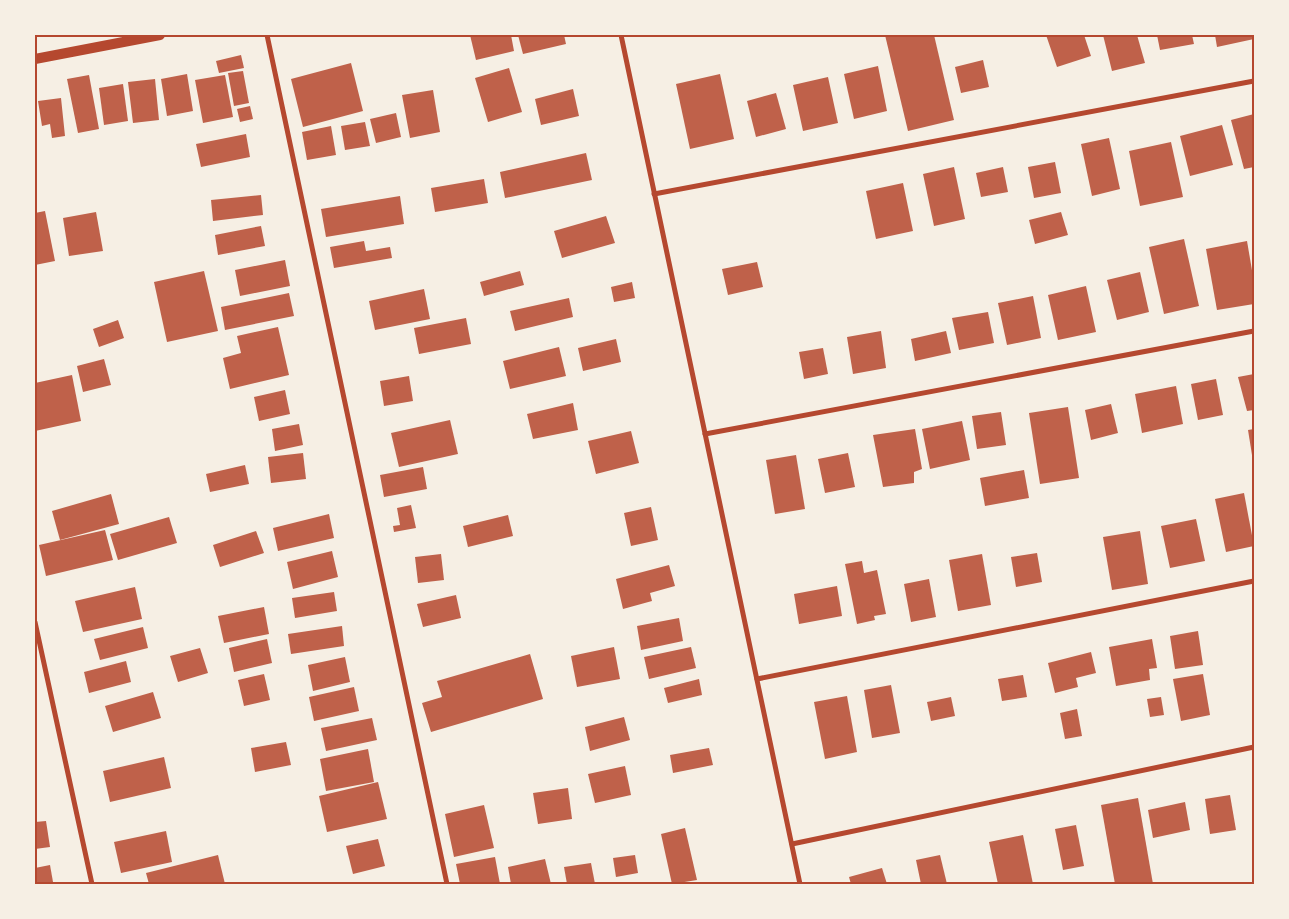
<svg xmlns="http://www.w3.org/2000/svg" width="1289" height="919" font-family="Poppins,sans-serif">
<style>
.building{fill:#bf614a}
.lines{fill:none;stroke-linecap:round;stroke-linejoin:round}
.minor{stroke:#b5482f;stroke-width:5}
.secondary{stroke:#b5482f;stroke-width:10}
.neatline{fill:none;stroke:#b5482f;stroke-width:2}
</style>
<rect width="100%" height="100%" fill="#f6efe4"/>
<g class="building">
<polygon points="470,35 511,35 514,51 476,60"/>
<polygon points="518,35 564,35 566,44 523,54"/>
<polygon points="885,35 934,35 954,120 908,131"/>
<polygon points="1046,35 1084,35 1091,56 1057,67"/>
<polygon points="1103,35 1137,35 1145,63 1112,71"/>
<polygon points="1157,35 1192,35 1194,44 1160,50"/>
<polygon points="1215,35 1254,35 1254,39 1217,47"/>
<polygon points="241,55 244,68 219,73 216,61"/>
<polygon points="983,60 989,87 961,93 955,67"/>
<polygon points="351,63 363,111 303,127 291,79"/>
<polygon points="878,66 887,111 854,119 844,74"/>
<polygon points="509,68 522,112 488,122 475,78"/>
<polygon points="243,71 249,103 234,106 228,73"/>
<polygon points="187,74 193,111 167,116 161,79"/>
<polygon points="720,74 734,139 690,149 676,84"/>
<polygon points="89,75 99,129 78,133 67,79"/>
<polygon points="225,75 233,117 203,123 195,80"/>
<polygon points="828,77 838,123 803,131 793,85"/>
<polygon points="155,79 159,120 133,123 128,82"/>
<polygon points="123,84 128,121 104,125 99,88"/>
<polygon points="573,89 579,116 541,125 535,99"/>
<polygon points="433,90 440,132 410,138 402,95"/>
<polygon points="776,93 786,129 756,137 747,101"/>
<polygon points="61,98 65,136 52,138 50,124 42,126 38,101"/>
<polygon points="250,106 253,119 240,122 237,109"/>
<polygon points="396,113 401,137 376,143 370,119"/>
<polygon points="1254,114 1254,167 1244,169 1231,120"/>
<polygon points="365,122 370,146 345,150 341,126"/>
<polygon points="1222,125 1233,165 1190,176 1180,136"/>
<polygon points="331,126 336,155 307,160 302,132"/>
<polygon points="246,134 250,157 201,167 196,144"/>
<polygon points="1109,138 1120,189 1092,196 1081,144"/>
<polygon points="1171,142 1183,197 1140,206 1129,151"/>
<polygon points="586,153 592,180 505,198 500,172"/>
<polygon points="1055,162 1061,193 1034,198 1028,167"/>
<polygon points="954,167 965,219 934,226 923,174"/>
<polygon points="1003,167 1008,192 981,197 976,173"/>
<polygon points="484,179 488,203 435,212 431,188"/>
<polygon points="903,183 913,231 876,239 866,191"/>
<polygon points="261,195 263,215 213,221 211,200"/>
<polygon points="400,196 404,224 326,237 321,209"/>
<polygon points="45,211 55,261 35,265 35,213"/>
<polygon points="96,212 103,251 69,256 63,218"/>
<polygon points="1061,212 1068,235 1035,244 1029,220"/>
<polygon points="606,216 615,243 562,258 554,231"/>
<polygon points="261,226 265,246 218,255 215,235"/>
<polygon points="1184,239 1199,306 1164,314 1149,247"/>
<polygon points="364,241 366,251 390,247 392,258 334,268 330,247"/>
<polygon points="1247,241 1254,282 1254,304 1217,310 1206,249"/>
<polygon points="285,260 290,286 240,296 235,270"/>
<polygon points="757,262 763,287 728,295 722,269"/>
<polygon points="204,271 218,331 167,342 154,282"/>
<polygon points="520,271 524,285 484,296 480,282"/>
<polygon points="1140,272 1149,312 1117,320 1107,280"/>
<polygon points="632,282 635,298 614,302 611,287"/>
<polygon points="1086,286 1096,332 1058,340 1048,295"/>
<polygon points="424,289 430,319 375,330 369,301"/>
<polygon points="289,293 294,316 225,330 221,307"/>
<polygon points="1033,296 1041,338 1007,345 998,303"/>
<polygon points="569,298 573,317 515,331 510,311"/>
<polygon points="988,312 994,343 959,350 952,318"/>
<polygon points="466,318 471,344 419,354 414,328"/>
<polygon points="118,320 124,338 99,347 93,329"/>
<polygon points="278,327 289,375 230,389 223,358 241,353 237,336"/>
<polygon points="881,331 886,368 853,374 847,337"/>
<polygon points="946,331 951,353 915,361 911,339"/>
<polygon points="616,339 621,362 583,371 578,348"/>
<polygon points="559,347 566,376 510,389 503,361"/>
<polygon points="823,348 828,374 804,379 799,352"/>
<polygon points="104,359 111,385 83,392 77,366"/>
<polygon points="1254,374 1254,410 1247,411 1238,377"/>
<polygon points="72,375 81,421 35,431 35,383"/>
<polygon points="409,376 413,401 384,406 380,381"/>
<polygon points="1216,379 1223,415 1198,420 1191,384"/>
<polygon points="1176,386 1183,424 1142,433 1135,394"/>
<polygon points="285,390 290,414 259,421 254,397"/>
<polygon points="573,403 578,430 533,439 527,414"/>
<polygon points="1111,404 1118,433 1091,440 1085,410"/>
<polygon points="1068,407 1079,478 1040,484 1029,413"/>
<polygon points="1001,412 1006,445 977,449 972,416"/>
<polygon points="450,420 458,454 399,467 391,433"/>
<polygon points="962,421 970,460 930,469 922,429"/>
<polygon points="299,424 303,445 275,451 272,429"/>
<polygon points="915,429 922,469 914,472 914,483 883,487 873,435"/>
<polygon points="1254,429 1254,455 1252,455 1248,430"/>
<polygon points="631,431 639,463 596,474 588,441"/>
<polygon points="303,453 306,479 271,483 268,457"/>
<polygon points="848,453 855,487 825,493 818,459"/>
<polygon points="796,455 805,509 775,514 766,460"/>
<polygon points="245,465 249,484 210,492 206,474"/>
<polygon points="423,467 427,489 384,497 380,475"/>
<polygon points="1024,470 1029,498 985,506 980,478"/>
<polygon points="1244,493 1254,546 1226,552 1215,499"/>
<polygon points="111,494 119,524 60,540 52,511"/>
<polygon points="411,505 416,528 394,532 393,526 400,525 397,508"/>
<polygon points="651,507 658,540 631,546 624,513"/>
<polygon points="329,514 334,538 278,551 273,528"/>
<polygon points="508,515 513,536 468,547 463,526"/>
<polygon points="169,517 177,543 118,560 110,534"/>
<polygon points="1196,519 1205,561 1170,568 1161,526"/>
<polygon points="105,530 113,560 46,576 39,545"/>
<polygon points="256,531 264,553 220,567 213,545"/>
<polygon points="1140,531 1148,584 1112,590 1103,537"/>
<polygon points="332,551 338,577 293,589 287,562"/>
<polygon points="1037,553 1042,582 1016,587 1011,557"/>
<polygon points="441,554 444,580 418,583 415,557"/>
<polygon points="982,554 991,605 958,611 949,560"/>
<polygon points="862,561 864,573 877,570 886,614 874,616 875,620 857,624 845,564"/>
<polygon points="669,565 675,586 650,593 652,601 623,609 616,579"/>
<polygon points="929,579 936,617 911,622 904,584"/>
<polygon points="837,586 842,616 799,624 794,594"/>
<polygon points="135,587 142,619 83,632 75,601"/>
<polygon points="334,592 337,611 295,618 292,598"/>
<polygon points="456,595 461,618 423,627 417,604"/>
<polygon points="264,607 269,634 224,643 218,616"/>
<polygon points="679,618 683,641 641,650 637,626"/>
<polygon points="342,626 344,646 291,654 288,634"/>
<polygon points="143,627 148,648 100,660 94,639"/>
<polygon points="1198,631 1203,665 1175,669 1170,636"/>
<polygon points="267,639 272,663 234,672 229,648"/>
<polygon points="1152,639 1157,668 1149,669 1150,680 1116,686 1109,647"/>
<polygon points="614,647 620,679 577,687 571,656"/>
<polygon points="691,647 696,668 649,679 644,657"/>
<polygon points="200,648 208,673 178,682 170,656"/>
<polygon points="1091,652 1096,673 1076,678 1078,687 1055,693 1048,663"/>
<polygon points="530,654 543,699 431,732 422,703 442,697 437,681"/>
<polygon points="345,657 350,682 313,691 308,665"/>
<polygon points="126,661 131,682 89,693 84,672"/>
<polygon points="264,674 270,700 244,706 238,680"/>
<polygon points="1203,674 1210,715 1181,721 1173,679"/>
<polygon points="1023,675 1027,697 1002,701 998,679"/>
<polygon points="699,679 702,695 668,703 664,688"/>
<polygon points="891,685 900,733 872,738 864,690"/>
<polygon points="354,687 359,711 314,721 309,697"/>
<polygon points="153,692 161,718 113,732 105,706"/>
<polygon points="847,696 857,752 825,759 814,702"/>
<polygon points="951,697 955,716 931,721 927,702"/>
<polygon points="1161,697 1164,715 1150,717 1147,699"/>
<polygon points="1077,709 1082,736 1065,739 1060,713"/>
<polygon points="624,717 630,740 590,751 585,727"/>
<polygon points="372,718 377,740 326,751 321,728"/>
<polygon points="286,742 291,765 255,772 251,748"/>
<polygon points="709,748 713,765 673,773 670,755"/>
<polygon points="368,749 374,782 326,791 320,759"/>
<polygon points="164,757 171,788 110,802 103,771"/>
<polygon points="625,766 631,795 595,803 588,774"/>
<polygon points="378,782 387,819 327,832 319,796"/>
<polygon points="568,788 572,819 538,824 533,793"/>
<polygon points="1230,795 1236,830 1210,834 1205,799"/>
<polygon points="1138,798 1153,884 1115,884 1101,805"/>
<polygon points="1185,802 1190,830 1153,838 1148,810"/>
<polygon points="484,805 494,848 454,857 445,814"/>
<polygon points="46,821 50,847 35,849 35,822"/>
<polygon points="1076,825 1084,866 1063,870 1055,829"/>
<polygon points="685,828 697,880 672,884 661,834"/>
<polygon points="166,831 172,862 121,873 114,842"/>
<polygon points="1023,835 1033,884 998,884 989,842"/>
<polygon points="378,839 385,866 353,874 346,846"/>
<polygon points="218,855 225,884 149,884 146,873"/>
<polygon points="635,855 638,873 616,877 613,858"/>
<polygon points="940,855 947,884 921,884 916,860"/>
<polygon points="495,857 500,884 460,884 456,864"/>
<polygon points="545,859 551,884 511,884 508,867"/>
<polygon points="591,863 595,884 567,884 564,867"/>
<polygon points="50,865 53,882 35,884 35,868"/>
<polygon points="882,868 887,884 851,884 849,877"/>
</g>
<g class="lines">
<g class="minor">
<polyline points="267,35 447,884"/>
<polyline points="621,35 800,884"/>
<polyline points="654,194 1254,81"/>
<polyline points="705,434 1254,331"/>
<polyline points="35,622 92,884"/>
<polyline points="757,679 1254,581"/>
<polyline points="792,844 1254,747"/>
</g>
<polyline class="secondary" points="35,59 160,35"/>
</g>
<rect width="1289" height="919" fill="none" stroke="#f6efe4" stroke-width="72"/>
<rect x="36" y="36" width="1217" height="847" class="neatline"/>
</svg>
